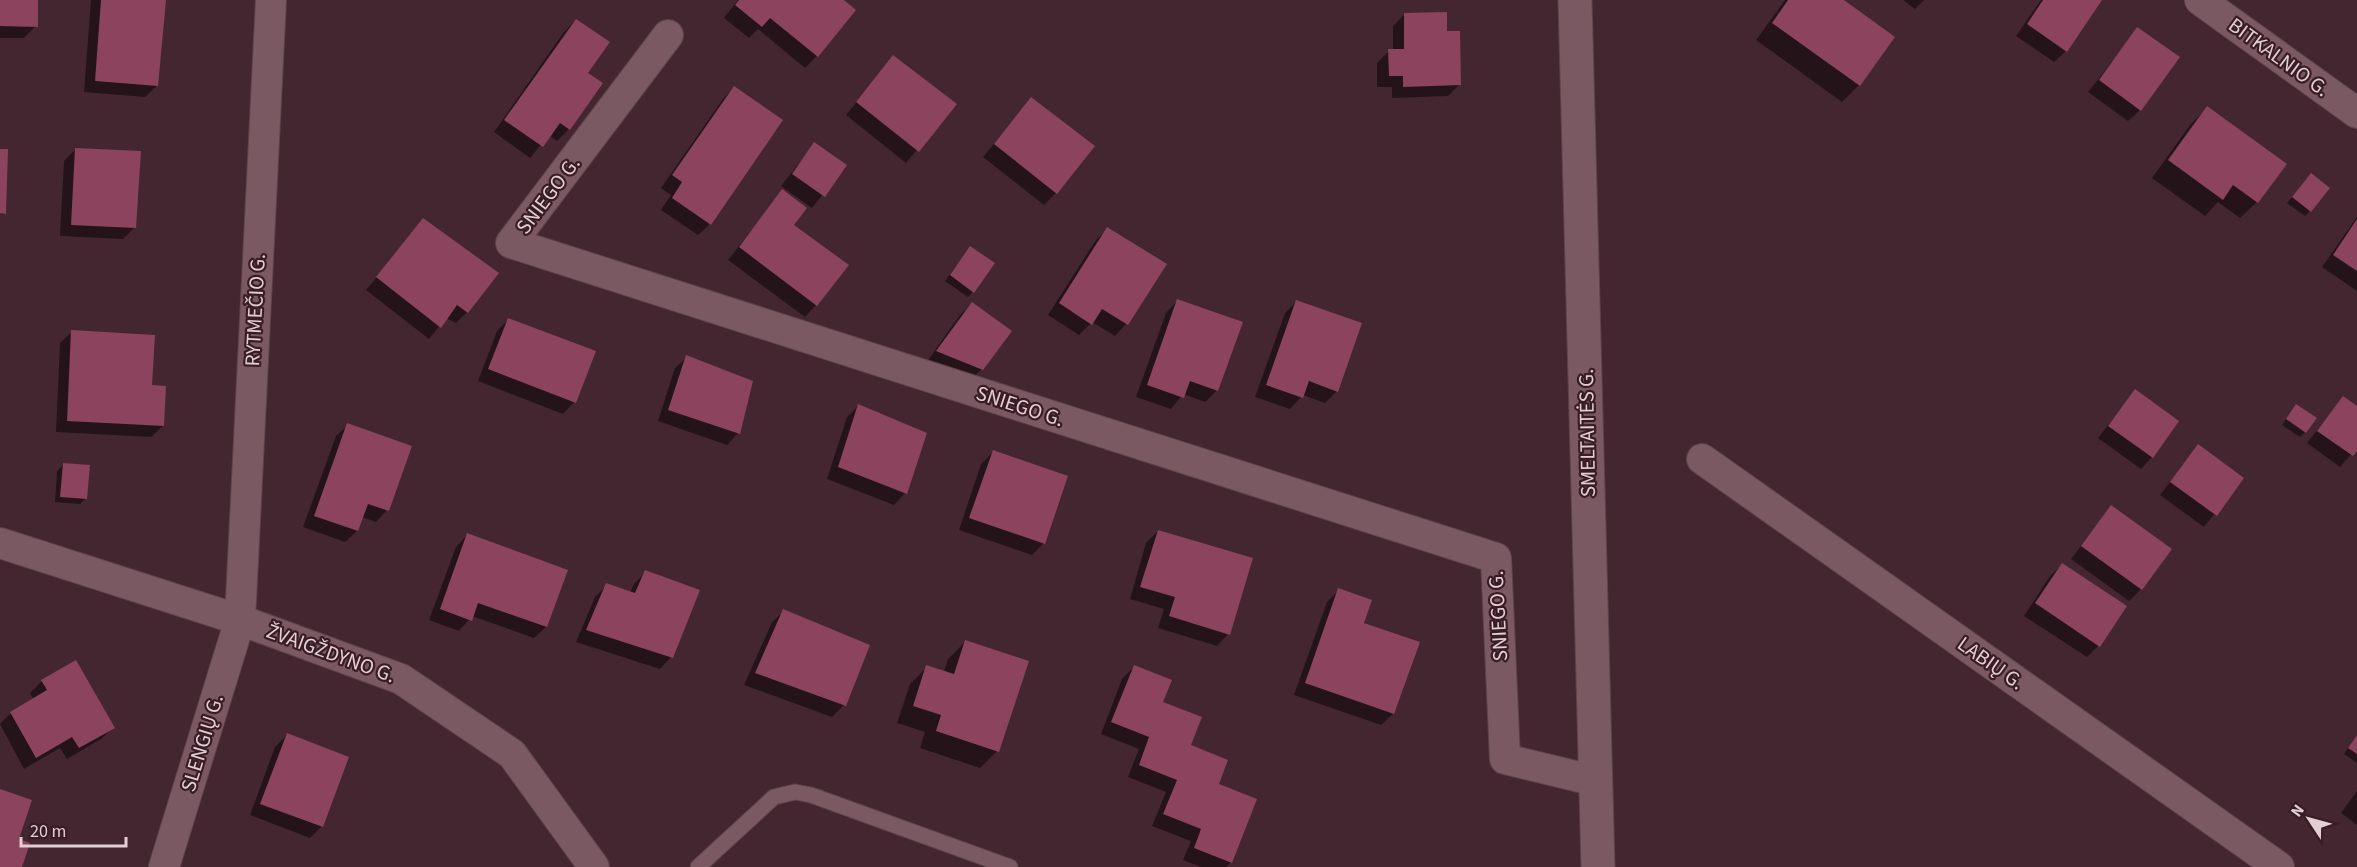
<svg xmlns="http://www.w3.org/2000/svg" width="2357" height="867" font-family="'Source Sans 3',sans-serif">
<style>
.shadow{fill:#0007}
.building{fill:#8c435d}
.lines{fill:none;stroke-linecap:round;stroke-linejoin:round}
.lane-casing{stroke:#5d444c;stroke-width:17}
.street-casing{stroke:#5d444c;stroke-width:32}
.secondary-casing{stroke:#5d444c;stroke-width:35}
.lane{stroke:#7b5963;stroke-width:15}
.street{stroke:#7b5963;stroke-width:30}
.secondary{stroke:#7b5963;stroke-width:33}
.labels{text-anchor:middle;stroke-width:4.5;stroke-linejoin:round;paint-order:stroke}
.street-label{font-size:21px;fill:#e2ced3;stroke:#391c26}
</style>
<rect width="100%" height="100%" fill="#442630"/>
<g class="shadow">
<polygon points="0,0 37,0 36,26 24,38 0,38"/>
<polygon points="91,0 164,0 157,86 145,97 84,92"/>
<polygon points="738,0 841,0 817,56 805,68 758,29 749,38 724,18"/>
<polygon points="1785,0 1841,0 1859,85 1842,102 1756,40"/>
<polygon points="1903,0 1924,0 1915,9"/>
<polygon points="2041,0 2100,0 2066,51 2054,62 2016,36"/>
<polygon points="1404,15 1446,32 1459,85 1448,96 1392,98 1392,87 1377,87 1377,63 1389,51 1393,51 1393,26"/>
<polygon points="576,20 586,73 569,129 557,141 549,135 530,158 494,132 564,32"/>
<polygon points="2138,29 2140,110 2128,121 2088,92"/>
<polygon points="893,57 955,105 906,163 846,115"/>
<polygon points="734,87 710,224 698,235 661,210 671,195 661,188 723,99"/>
<polygon points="1031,99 1056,193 1044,205 983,157"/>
<polygon points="2207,108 2257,202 2240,218 2218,202 2205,216 2152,178 2190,125"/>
<polygon points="814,144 845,166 812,208 781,186"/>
<polygon points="76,149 135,227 123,239 60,236 64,161"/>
<polygon points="2311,175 2310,211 2305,216 2287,203"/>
<polygon points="782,191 816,305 805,317 728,260"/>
<polygon points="2357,217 2357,291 2322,267"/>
<polygon points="424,220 467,312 456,323 446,318 429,339 366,290"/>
<polygon points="1108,228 1164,264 1126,324 1115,336 1092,322 1079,335 1048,315 1096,240"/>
<polygon points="970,248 973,292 968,297 945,281"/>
<polygon points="1177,301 1217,390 1205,402 1183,394 1171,409 1136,397 1166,313"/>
<polygon points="1297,301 1337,391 1325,403 1303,395 1290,409 1255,397 1285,313"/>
<polygon points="972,304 982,369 970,381 926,363 960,315"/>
<polygon points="509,319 574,402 563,414 478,381 497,331"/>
<polygon points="72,332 151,386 163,426 151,437 56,432 60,343"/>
<polygon points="687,357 738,433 727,445 658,421 675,368"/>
<polygon points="2135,391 2152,457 2141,469 2098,438"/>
<polygon points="2343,398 2357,408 2357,448 2340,467 2307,443"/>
<polygon points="858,406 905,493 894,505 827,479 847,417"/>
<polygon points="2296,406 2305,432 2300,437 2282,425"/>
<polygon points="348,425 387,510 376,522 362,517 357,531 345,542 303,527 336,436"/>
<polygon points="2198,446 2242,479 2204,527 2160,495"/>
<polygon points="993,452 1044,543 1032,555 959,530 981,464"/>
<polygon points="63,465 86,498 80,504 55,502 57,471"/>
<polygon points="2111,507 2141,589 2129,601 2071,559"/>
<polygon points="1158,531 1228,634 1217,646 1158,628 1164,609 1130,599 1146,543"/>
<polygon points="467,535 566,571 546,627 534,638 472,616 459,631 429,620 456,547"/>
<polygon points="2062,565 2098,646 2087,657 2024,616 2050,576"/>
<polygon points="646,572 671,657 660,669 576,642 595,597 607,585 630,593 634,584"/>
<polygon points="1339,590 1362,624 1393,714 1381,725 1294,695 1327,602"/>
<polygon points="784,611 844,705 832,717 744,685 772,622"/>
<polygon points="965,642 1027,662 997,751 980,768 920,748 925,732 897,723 910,684 927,667 944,672 948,659"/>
<polygon points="1134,667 1217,785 1231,862 1226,867 1201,867 1183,860 1191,841 1152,826 1166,792 1128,777 1139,749 1101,734 1122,679"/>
<polygon points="42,681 113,727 101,739 67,759 60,748 24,769 0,724 11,713 34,700 30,693"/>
<polygon points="287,735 322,826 310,838 250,815 275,747"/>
<polygon points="2357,735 2357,763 2344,754"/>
<polygon points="2357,791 2357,825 2341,813"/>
</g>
<g class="building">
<polygon points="0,0 38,0 38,27 0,26"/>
<polygon points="101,0 166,0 158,86 95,81"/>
<polygon points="739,0 844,0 856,10 818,57 770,18 762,27 735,5"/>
<polygon points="1788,0 1844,0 1895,37 1860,86 1772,23"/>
<polygon points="2043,0 2102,0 2067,52 2027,24"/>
<polygon points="1447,12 1447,31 1460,31 1461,85 1403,87 1403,76 1389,76 1388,49 1404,49 1404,13"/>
<polygon points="576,19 610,42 588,73 603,83 570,130 560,123 543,147 504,120"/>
<polygon points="2137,27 2180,57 2141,111 2099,80"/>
<polygon points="893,55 957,104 919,152 856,102"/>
<polygon points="734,86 783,120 711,225 672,198 682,182 672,175"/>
<polygon points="1031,97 1095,146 1057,194 994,144"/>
<polygon points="2207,106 2287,164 2258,203 2233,185 2223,200 2168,160"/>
<polygon points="814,142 847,165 825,197 792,174"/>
<polygon points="75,148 141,151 136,228 71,225"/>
<polygon points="0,149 8,149 6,214 0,213"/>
<polygon points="2311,173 2330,188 2311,212 2292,197"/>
<polygon points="782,189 807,208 794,225 849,265 817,306 739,247"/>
<polygon points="423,218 499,273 468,313 457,305 441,328 376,277"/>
<polygon points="2357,219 2357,271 2333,255"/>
<polygon points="1107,227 1167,264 1128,325 1102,309 1092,325 1059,303"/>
<polygon points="970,246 995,263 974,293 950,275"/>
<polygon points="1177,299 1243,322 1218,391 1190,381 1184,398 1147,385"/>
<polygon points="1296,300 1362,323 1338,392 1309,381 1303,398 1266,385"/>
<polygon points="972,302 1012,331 983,370 936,351"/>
<polygon points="508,318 596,351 576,403 488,369"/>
<polygon points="71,330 155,335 152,385 166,386 164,426 67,421"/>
<polygon points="686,355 753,381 740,434 668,410"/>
<polygon points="2135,389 2179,421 2153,458 2108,426"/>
<polygon points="2343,396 2357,406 2357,451 2353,456 2317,431"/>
<polygon points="858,404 927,433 907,494 838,467"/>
<polygon points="2296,404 2317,418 2306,433 2286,419"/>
<polygon points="347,423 412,446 389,511 368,504 358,531 314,516"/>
<polygon points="2198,444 2244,478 2217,516 2170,482"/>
<polygon points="993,450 1068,476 1045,544 969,518"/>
<polygon points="63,463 90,465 87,499 60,497"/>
<polygon points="2111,505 2172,549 2142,590 2081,546"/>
<polygon points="1158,530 1253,558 1230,635 1169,616 1175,597 1140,587"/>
<polygon points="467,533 568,570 547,627 478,603 472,621 440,609"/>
<polygon points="2062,563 2127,606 2100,647 2035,603"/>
<polygon points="645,570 700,590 673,658 586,630 606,583 635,593"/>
<polygon points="1338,588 1372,600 1364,623 1420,642 1394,714 1305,683"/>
<polygon points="783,609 870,645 846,706 755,673"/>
<polygon points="965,640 1029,661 999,752 936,731 941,715 913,706 926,665 954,674"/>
<polygon points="76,660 115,728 79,748 72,737 36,758 10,712 47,690 41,680"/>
<polygon points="1134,665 1172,680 1163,702 1202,717 1191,745 1228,760 1219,784 1257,799 1232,863 1194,848 1201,829 1163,814 1177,780 1139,765 1149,737 1111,722"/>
<polygon points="287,733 349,757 323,827 260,804"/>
<polygon points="2357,735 2357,754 2348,748"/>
<polygon points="0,789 32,800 19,839 30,843 22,867 0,867"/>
</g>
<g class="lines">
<defs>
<polyline id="lane" points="698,867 774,797 795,792 811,795 1010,867"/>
<g id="street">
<polyline points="2200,0 2357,113"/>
<polyline points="668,35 511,243 1496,558 1505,759 1596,781"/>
<polyline points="1702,459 2279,867"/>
<polyline points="0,543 240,620 401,679 512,754 594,867"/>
<polyline points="164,867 240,620 271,0"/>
</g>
<polyline id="secondary" points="1575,0 1598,867"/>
</defs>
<use href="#lane" class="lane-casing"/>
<use href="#street" class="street-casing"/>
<use href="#secondary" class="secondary-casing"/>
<use href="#lane" class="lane"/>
<use href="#street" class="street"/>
<use href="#secondary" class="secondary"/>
</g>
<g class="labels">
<g class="street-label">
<text transform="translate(2279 57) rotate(36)" y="7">BITKALNIO G.</text>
<text transform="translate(548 195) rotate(-53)" y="7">SNIEGO G.</text>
<text transform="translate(255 310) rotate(-87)" y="7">RYTMEČIO G.</text>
<text transform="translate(1020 406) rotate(18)" y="7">SNIEGO G.</text>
<text transform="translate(1587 433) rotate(-91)" y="7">SMELTAITĖS G.</text>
<text transform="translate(1498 616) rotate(-93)" y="7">SNIEGO G.</text>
<text transform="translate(331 653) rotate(20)" y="7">ŽVAIGŽDYNO G.</text>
<text transform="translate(1991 663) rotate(35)" y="7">LABIŲ G.</text>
<text transform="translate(202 743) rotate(-73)" y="7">SLENGIŲ G.</text>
</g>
</g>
<g transform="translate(2309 819) rotate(306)" stroke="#391c26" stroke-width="4.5" paint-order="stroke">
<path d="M0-4.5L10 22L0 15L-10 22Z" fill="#e2ced3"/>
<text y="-9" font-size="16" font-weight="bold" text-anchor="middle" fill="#e2ced3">N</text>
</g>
<path d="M21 837v9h105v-9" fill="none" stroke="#e2ced3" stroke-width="3"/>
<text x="30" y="837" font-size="18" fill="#e2ced3" stroke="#391c26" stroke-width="4.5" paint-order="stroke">20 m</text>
</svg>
